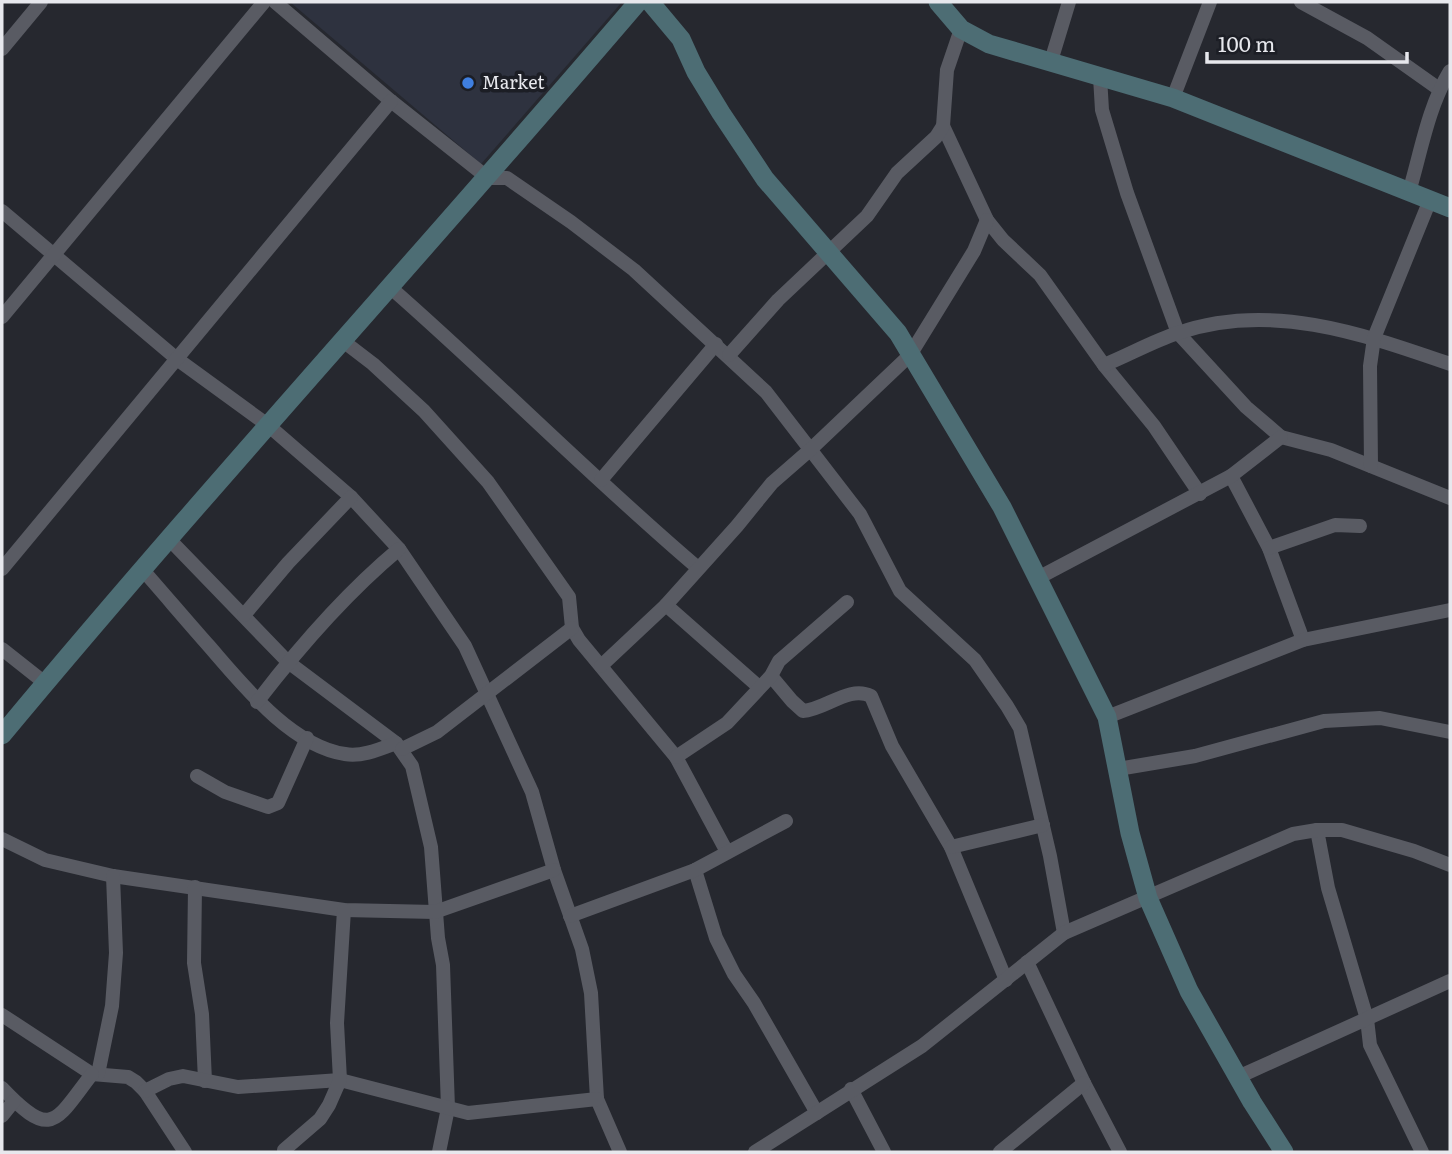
<svg xmlns="http://www.w3.org/2000/svg" width="1452" height="1154" font-family="Literata,serif">
<style>
.built{fill:#2e323f}
.lines{fill:none;stroke-linecap:round;stroke-linejoin:round}
.street{stroke:#595b63;stroke-width:14}
.secondary{stroke:#4d6d74;stroke-width:19}
.shop-dot{fill:#3f7fe0;stroke:#1c1e25;stroke-width:2.5}
.labels{text-anchor:middle;stroke-width:7;stroke-linejoin:round;paint-order:stroke}
.poi-label{font-size:18px;fill:#e7e8ed;stroke:#1c1e25;text-anchor:start}
</style>
<rect width="100%" height="100%" fill="#26282f"/>
<polygon class="built" points="290,2 622,2 481,164"/>
<g class="lines">
<g class="street">
<polyline points="275,2 391,101 488,178 507,178 571,222 634,270 766,392 860,514 900,591 975,660 1007,706 1020,728 1050,856 1064,933"/>
<polyline points="1301,2 1367,38 1439,89"/>
<polyline points="2,49 41,2"/>
<polyline points="1051,61 1069,2"/>
<polyline points="1100,77 1102,110 1127,193 1178,333 1246,407 1281,437 1331,450 1450,498"/>
<polyline points="1173,98 1210,2"/>
<polyline points="943,126 987,220 1003,240 1040,275 1104,365 1154,426 1200,494"/>
<path d="M 1409,192 C 1421,152 1428,107 1450,71"/>
<polyline points="2,211 177,359 269,426 351,497 399,549 465,646 532,792 554,870 582,949 591,993 597,1099 620,1152"/>
<path d="M 391,288 C 495,379 592,478 698,568"/>
<polyline points="2,317 264,2"/>
<polyline points="343,341 373,364 424,411 488,482 569,597 572,628 579,640 676,757 727,852"/>
<polyline points="729,355 778,300 867,216 897,173 936,137 943,126 947,70 961,29"/>
<path d="M 1104,365 C 1129,355 1153,341 1178,333 C 1270,301 1363,334 1450,364"/>
<polyline points="1371,466 1370,366 1374,338 1430,200"/>
<polyline points="1231,476 1269,548 1303,640"/>
<polyline points="601,480 716,344"/>
<polyline points="168,538 288,662 396,743 412,766 431,847 438,938 443,965 448,1108 439,1152"/>
<polyline points="1269,548 1335,525 1360,526"/>
<polyline points="2,569 391,101"/>
<path d="M 142,569 C 164,594 186,620 209,646 C 242,684 291,746 345,754 C 362,757 380,749 396,743"/>
<polyline points="1036,579 1231,476 1281,437"/>
<polyline points="666,605 759,687"/>
<polyline points="244,615 288,563 351,497"/>
<polyline points="2,649 45,683"/>
<polyline points="601,666 666,605 737,526 772,483 811,449 910,355 974,251 987,220"/>
<path d="M 771,676 L 792,701 L 803,711 C 825,710 849,685 871,696 L 892,746 L 951,847 L 1006,980"/>
<path d="M 257,702 C 300,646 345,594 399,549"/>
<polyline points="1107,717 1303,640 1450,610"/>
<polyline points="402,749 437,732 572,628"/>
<polyline points="676,757 727,723 771,676 779,661 847,602"/>
<polyline points="1118,769 1195,756 1324,721 1380,718 1450,732"/>
<polyline points="197,776 225,792 268,807 278,803 307,738"/>
<polyline points="1317,830 1328,888 1367,1019 1370,1045 1422,1152"/>
<polyline points="2,839 45,860 113,876 344,910 435,912 554,870"/>
<polyline points="951,847 1043,825"/>
<polyline points="695,870 716,938 734,974 754,1003 817,1113"/>
<polyline points="195,887 194,963 202,1014 205,1081"/>
<polyline points="570,916 695,870 786,821"/>
<polyline points="1027,962 1084,1083 1120,1152"/>
<polyline points="2,1015 92,1074 128,1077 136,1082 145,1091 185,1152"/>
<polyline points="98,1074 112,1006 116,953 113,876"/>
<polyline points="1238,1077 1450,981"/>
<path d="M 2,1088 C 52,1141 55,1122 92,1074"/>
<polyline points="851,1089 884,1152"/>
<polyline points="145,1091 169,1079 183,1076 238,1087 340,1080 468,1113 597,1099"/>
<polyline points="2,1116 14,1101"/>
<polyline points="284,1150 320,1119 329,1105 340,1080 337,1023 344,910"/>
<polyline points="755,1152 922,1046 1064,933 1293,834 1317,830 1342,830 1414,851 1450,865"/>
<polyline points="1000,1152 1084,1083"/>
</g>
<g class="secondary">
<polyline points="650,2 681,39 696,72 721,113 765,179 898,333 1002,507 1107,717 1130,833 1148,898 1189,991 1252,1102 1284,1152"/>
<polyline points="938,2 961,29 989,44 1173,98 1450,208"/>
<path d="M 2,735 C 209,486 428,248 638,2"/>
</g>
</g>
<circle class="shop-dot" cx="468" cy="83" r="7"/>
<g class="labels">
<g class="poi-label">
<text x="482" y="89">Market</text>
</g>
</g>
<rect width="1452" height="1154" fill="none" stroke="#e7e8ed" stroke-width="7"/>
<path d="M1207 52v10h200v-10" fill="none" stroke="#e7e8ed" stroke-width="3.5"/>
<text x="1218" y="52" font-size="21" fill="#e7e8ed" stroke="#1c1e25" stroke-width="5" paint-order="stroke">100 m</text>
</svg>
